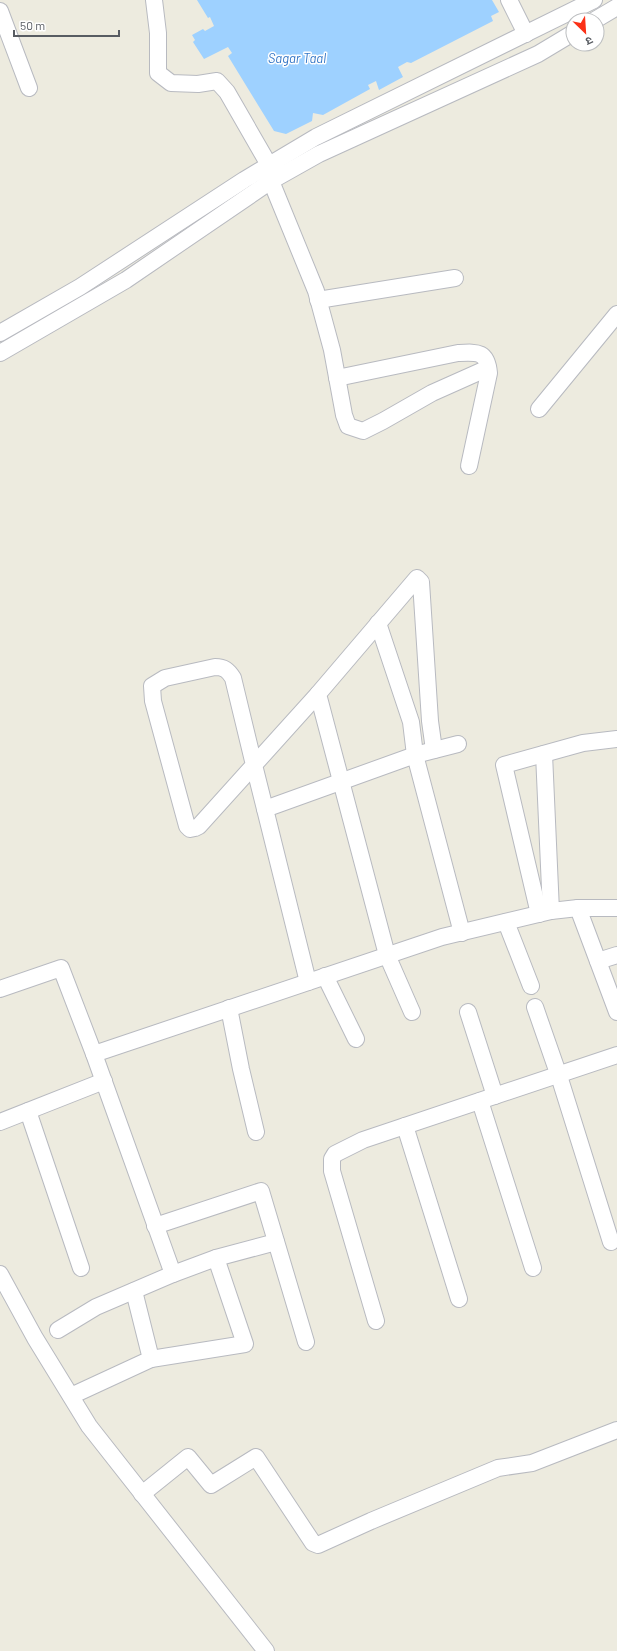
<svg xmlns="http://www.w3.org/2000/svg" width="617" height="1651" font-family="Barlow,'Noto Sans Devanagari',sans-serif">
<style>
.water{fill:#9ed1ff}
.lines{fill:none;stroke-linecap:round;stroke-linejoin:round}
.minor-casing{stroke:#b8bac0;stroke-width:18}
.minor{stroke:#fff;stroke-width:16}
.labels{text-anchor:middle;stroke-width:3;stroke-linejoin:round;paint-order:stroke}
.water-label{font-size:13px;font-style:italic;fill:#3275c6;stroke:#fff}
</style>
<rect width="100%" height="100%" fill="#edebdf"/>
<polygon class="water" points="197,0 492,0 499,12 491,16 493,21 411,63 407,62 398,67 403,77 379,90 376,81 368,85 370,89 323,115 313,113 312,121 286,134 274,131 228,56 232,53 228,47 204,59 193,42 195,40 192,35 203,29 205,31 214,26 210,17 208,18"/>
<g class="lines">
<defs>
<g id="minor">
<polyline points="154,0 158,33 158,73 171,83 198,84 217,81 227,92 269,165"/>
<polyline points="509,0 526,34"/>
<polyline points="0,11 29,88"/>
<polyline points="595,20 617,7"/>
<polyline points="271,181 316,291 332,350 344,415 348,426 363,431 383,421 432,393 488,368"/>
<polyline points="318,300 455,278"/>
<polyline points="0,333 80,287 244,180 316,137 594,0"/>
<polyline points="0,353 126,280 271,181 319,154 538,54 573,33"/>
<path d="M 337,378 L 458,353 C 478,352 487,351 489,373 L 469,466"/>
<polyline points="539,409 617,314"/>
<polyline points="378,623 411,722 415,755 458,744"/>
<path d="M 215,667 C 224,667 228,670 233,678 L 254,765 L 199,826 L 195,828 L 190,829 L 187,826 L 153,701 L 152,686 L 165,678 Z"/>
<polyline points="544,754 551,911"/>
<polyline points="265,809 254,765 318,694"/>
<polyline points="578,908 617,1012"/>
<polyline points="539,914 504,765 583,743 617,739"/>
<polyline points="506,922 531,986"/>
<polyline points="598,961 617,955"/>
<polyline points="325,976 356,1039"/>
<polyline points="308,982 265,809 415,755 462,933"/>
<polyline points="0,989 61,968 94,1054 173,1274"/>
<polyline points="535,1007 559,1076 611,1242"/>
<polyline points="229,1008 241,1069 256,1132"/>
<polyline points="412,1012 387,955 318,694 417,578 421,582 430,721 434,750"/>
<polyline points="468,1012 495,1096"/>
<polyline points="94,1054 442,937 551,911 578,908 617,908"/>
<polyline points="480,1101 533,1268"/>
<polyline points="28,1111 81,1268"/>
<polyline points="0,1122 104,1081"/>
<polyline points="405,1126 459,1299"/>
<polyline points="155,1226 261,1191 306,1342"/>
<polyline points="0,1274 35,1338 89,1426 266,1651"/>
<polyline points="376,1321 332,1171 332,1159 335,1154 363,1140 617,1055"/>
<polyline points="58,1330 96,1307 173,1274 216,1258 276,1242"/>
<polyline points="151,1359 245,1344 216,1258"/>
<polyline points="71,1396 151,1359 134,1291"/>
<polyline points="142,1494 188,1457 211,1485 256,1457 313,1543 318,1545 371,1521 498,1468 532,1463 617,1430"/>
</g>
</defs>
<use href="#minor" class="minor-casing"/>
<use href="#minor" class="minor"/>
</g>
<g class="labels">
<g class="water-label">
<text x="297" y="63">Sagar Taal</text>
</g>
</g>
<g transform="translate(585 32) rotate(155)"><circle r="19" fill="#ffffff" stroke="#bcbec0"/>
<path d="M0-3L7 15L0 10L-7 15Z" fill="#fb3117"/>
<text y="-6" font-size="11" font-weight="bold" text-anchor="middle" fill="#585c62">उ</text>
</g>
<path d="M14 30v6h105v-6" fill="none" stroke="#585c62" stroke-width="2"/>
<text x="20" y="30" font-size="12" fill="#585c62" stroke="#ffffff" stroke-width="3" paint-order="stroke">50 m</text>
</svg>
